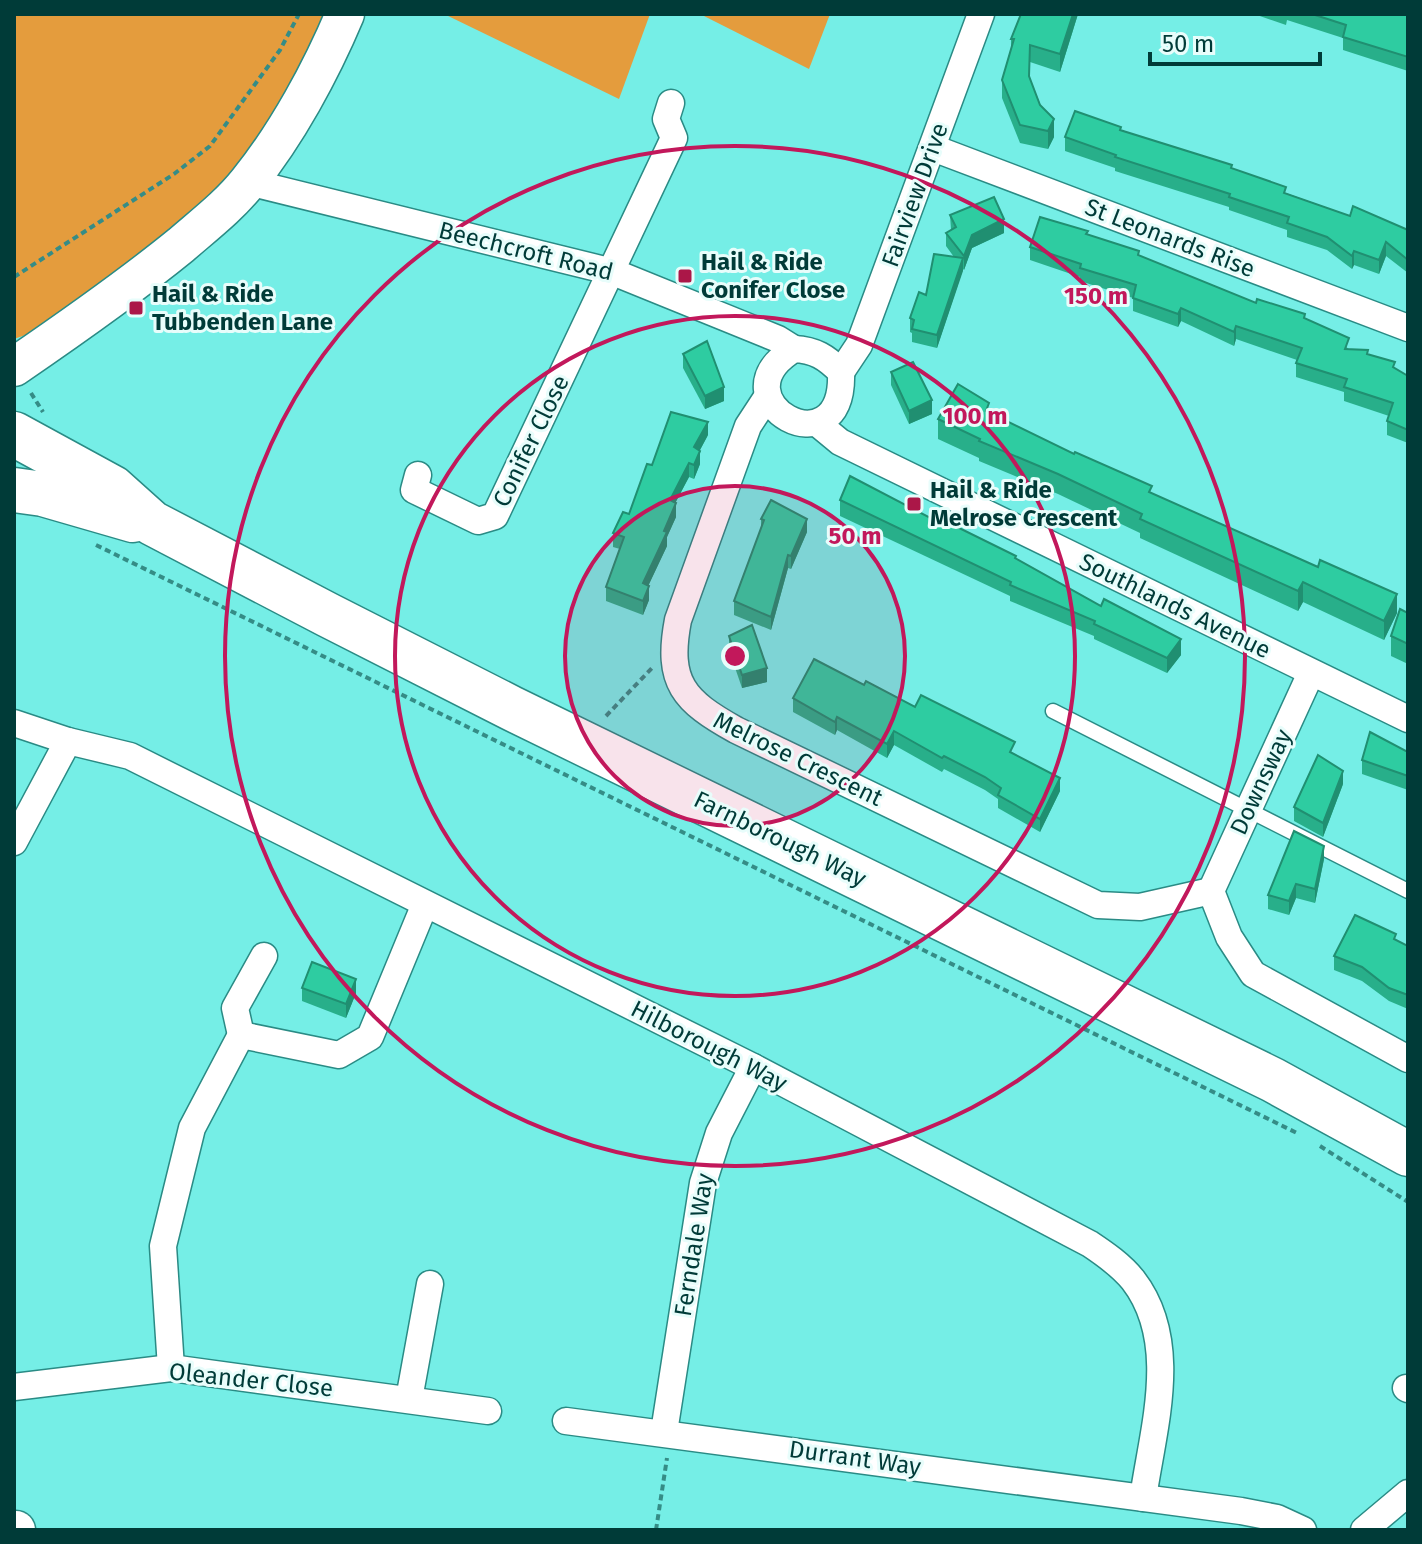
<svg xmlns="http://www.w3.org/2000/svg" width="1422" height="1544" font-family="'Fira Sans',sans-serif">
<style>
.green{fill:#e49c3d}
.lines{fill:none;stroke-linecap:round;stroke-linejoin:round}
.lane-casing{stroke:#2a8b85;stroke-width:17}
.street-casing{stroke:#2a8b85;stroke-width:29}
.secondary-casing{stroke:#2a8b85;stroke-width:41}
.highway-casing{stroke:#2a8b85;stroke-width:47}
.path{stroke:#358c86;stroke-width:4;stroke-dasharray:6 4;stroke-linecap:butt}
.lane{stroke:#fff;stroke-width:14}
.street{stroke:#fff;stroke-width:26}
.secondary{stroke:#fff;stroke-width:38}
.highway{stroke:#fff;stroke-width:44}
.wall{fill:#28af8a}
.shaded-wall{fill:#208f71}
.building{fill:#2ecca1;stroke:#208f71;stroke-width:2}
.ring{fill:none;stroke:#c2185b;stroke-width:4}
.poi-dot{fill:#ab1748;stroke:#e8fdfb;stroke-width:3}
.labels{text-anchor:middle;stroke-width:6;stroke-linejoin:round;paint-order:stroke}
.street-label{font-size:24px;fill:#003b38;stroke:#e8fdfb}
.poi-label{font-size:24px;font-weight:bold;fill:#003b38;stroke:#e8fdfb;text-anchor:start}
.centre{fill:#c2185b;stroke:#e8fdfb;stroke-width:4}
.ring-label{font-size:24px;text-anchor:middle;font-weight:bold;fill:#c2185b;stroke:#e8fdfb;stroke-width:6;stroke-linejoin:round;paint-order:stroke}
</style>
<rect width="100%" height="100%" fill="#75eee6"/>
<g class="green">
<polygon points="14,14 327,14 289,111 217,196 37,331 14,339"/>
<polygon points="444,14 650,14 619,99"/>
<polygon points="700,14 830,14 809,69"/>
</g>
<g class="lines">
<defs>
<polyline id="lane" points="1053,711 1408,891"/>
<g id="street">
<polyline points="933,148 1408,328"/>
<polyline points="248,182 613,272 778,339 794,349"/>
<path d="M 794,349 C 815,350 826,357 841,372 C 845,475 711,400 794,349 Z"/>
<polyline points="841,372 859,345 981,14"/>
<path d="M 767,397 L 748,426 L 678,620 C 666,683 684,701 736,730 L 1098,905 L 1140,907 L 1211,891"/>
<polyline points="817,423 840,442 1408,719"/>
<polyline points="418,475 414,490 478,521 495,516 674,138 666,119 671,103"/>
<path d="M 14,723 L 68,741 L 130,756 L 753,1067 L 1090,1244 C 1105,1254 1121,1265 1133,1280 C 1181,1342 1153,1428 1143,1498"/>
<polyline points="14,842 68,741"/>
<polyline points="1211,891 1229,937 1253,974 1408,1059"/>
<polyline points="1211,891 1311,673"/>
<polyline points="241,1035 235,1008 264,956"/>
<polyline points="171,1368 163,1246 192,1128 241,1035 339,1055 370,1037 425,904"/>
<polyline points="14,1387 171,1368 488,1411"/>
<polyline points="1406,1388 1408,1389"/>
<polyline points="409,1399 430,1284"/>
<polyline points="566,1421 1241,1511 1277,1518 1303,1530"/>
<polyline points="664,1432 703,1183 719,1133 753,1067"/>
<polyline points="1364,1530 1408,1493"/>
</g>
<g id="secondary">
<path d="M 14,367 C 71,328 127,289 181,245 C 204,225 229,206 248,182 C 287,134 321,71 345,14"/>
<polyline points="14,1530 16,1530"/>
</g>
<g id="highway">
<polyline points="14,434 113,488 152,523 328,615 511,708 1273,1080 1408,1154"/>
<polyline points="14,490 43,494 133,520"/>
</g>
</defs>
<use href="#lane" class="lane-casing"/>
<use href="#street" class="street-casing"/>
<use href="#secondary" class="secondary-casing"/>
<use href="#highway" class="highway-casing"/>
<g class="path">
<polyline points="14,277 174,174 210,146 280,50 299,14"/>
<polyline points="31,393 43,412"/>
<polyline points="96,545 1299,1134"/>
<polyline points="606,716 652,668"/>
<polyline points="1320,1146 1408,1202"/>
<polyline points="656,1530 667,1458"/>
</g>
<use href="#lane" class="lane"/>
<use href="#street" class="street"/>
<use href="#secondary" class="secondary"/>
<use href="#highway" class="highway"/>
</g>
<g class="wall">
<polygon points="1021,14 1078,14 1060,72 1030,62 1029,77 1054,137 1048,149 1020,143 1002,98 1002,80 1011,48 1011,39"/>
<polygon points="1254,14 1408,14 1408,71 1343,50 1343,38 1287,20 1286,25"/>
<polygon points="1121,130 1232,168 1286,193 1350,216 1408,230 1408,273 1386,256 1379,274 1354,265 1352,269 1327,250 1287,237 1287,230 1229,210 1229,207 1115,171 1115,168 1065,151 1065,137"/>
<polygon points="950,215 1004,233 972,248 964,270 963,269 937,348 912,342 912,333 910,332 910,318 954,257 946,246 946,233 951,230"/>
<polygon points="1088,235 1256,303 1305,319 1349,349 1368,354 1408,376 1408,443 1387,435 1387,421 1389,416 1344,401 1344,392 1296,377 1296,363 1297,360 1236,339 1234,346 1181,321 1178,327 1133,311 1133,298 1080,281 1080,277 1030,260 1030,247"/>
<polygon points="683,354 724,401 705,409 683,368"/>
<polygon points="891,372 932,414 909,424 891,385"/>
<polygon points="989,413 1397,613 1384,640 1303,602 1298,611 1140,538 1140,533 1058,494 979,461 979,458 938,439 938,419"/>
<polygon points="708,435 700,450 700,464 694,479 689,477 675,503 676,517 667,537 667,546 648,586 649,600 643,615 606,601 606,587 620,549 613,547 613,533 629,514 652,465"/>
<polygon points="840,500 940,523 1016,559 1181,655 1167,673 1094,639 1094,636 1010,601 1010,596 840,516"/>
<polygon points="761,519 807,532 791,569 788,568 771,630 734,615 734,601 761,529"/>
<polygon points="1408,613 1408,664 1391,656 1391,636"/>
<polygon points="729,636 767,682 742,688 729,650"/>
<polygon points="864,685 915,707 1015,754 1060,791 1040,832 998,808 998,799 985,790 944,769 942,772 894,745 887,758 837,730 835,735 793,712 793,698"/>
<polygon points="1408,752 1408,790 1362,774 1362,760"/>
<polygon points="1343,784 1323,837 1294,821 1294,807"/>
<polygon points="1324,859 1315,903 1296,898 1289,915 1268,909 1268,895"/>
<polygon points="1396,940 1408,946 1408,1009 1389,1001 1362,981 1334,970 1334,956"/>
<polygon points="302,988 356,993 346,1018 302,1001"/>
</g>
<g class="shaded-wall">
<polygon points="1073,14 1078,14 1060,72 1060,54"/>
<polygon points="1054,119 1054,137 1048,149 1048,131"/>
<polygon points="1004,219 1004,233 972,248 964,270 964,256 972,235"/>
<polygon points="1386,242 1386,256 1379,274 1379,260"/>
<polygon points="1354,251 1354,265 1352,269 1352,256"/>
<polygon points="963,258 963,271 937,348 937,335"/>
<polygon points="1181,308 1181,321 1178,327 1178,314"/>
<polygon points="1236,326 1236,339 1234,346 1234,332"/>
<polygon points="724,387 724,401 705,409 705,396"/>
<polygon points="932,400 932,414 909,424 909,411"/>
<polygon points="708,422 708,435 694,461 694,447"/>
<polygon points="700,451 700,464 694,479 694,465"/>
<polygon points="689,463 689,477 670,513 670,500"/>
<polygon points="676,503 676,517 667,537 667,546 643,597 643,583"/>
<polygon points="807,519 807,532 791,569 791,556"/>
<polygon points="788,555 788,568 771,630 771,617"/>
<polygon points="1303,582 1303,602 1298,611 1298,591"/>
<polygon points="649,586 649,600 643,615 643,601"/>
<polygon points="1397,594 1397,613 1384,640 1384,621"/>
<polygon points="1181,639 1181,655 1167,673 1167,658"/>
<polygon points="767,668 767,682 742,688 742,675"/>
<polygon points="837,717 837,730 835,735 835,722"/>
<polygon points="894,731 894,745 887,758 887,744"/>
<polygon points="1343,771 1343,784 1323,837 1323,823"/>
<polygon points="1060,778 1060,791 1040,832 1040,819"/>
<polygon points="1324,846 1324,859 1315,903 1315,889"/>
<polygon points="1296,884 1296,898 1289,915 1289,901"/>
<polygon points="356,979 356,993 346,1018 346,1004"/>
</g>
<g class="building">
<polygon points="1021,14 1073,14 1060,54 1030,45 1029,76 1040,105 1054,119 1048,131 1020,125 1002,80 1014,39 1011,39"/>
<polygon points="1312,14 1408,14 1408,57 1343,37 1346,25"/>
<polygon points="1075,111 1121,127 1120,130 1232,165 1231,168 1286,187 1284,193 1350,216 1353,206 1408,230 1408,260 1386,242 1379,260 1354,251 1352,256 1327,237 1287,223 1289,217 1229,197 1230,194 1115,157 1116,155 1065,137"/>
<polygon points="994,197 1004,219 972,235 964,256 946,233 956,227 950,215"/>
<polygon points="1040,217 1088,231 1086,234 1139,251 1138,255 1256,303 1257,299 1305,314 1304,318 1349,338 1345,349 1368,350 1367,354 1395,362 1393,367 1408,376 1408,430 1387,421 1393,403 1344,387 1347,379 1296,363 1302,348 1236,326 1234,332 1181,308 1178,314 1133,298 1136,285 1080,268 1081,264 1030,247"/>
<polygon points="934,254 963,258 937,335 912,329 914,320 910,318 919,292 926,295"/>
<polygon points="707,341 724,387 705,396 683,354"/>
<polygon points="913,362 932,400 909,411 891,372"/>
<polygon points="958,384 989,403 986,411 1074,454 1075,452 1152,486 1149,492 1318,567 1320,560 1397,594 1384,621 1303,582 1298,591 1140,519 1142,514 1058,474 979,441 980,439 938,419"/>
<polygon points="671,412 708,422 694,447 700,451 694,465 689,463 670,500 676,503 664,531 667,532 643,583 649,586 643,601 606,587 624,537 613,533 623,512 629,514 647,464 652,465"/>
<polygon points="850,476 940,523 941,519 1016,556 1015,558 1101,606 1104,599 1181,639 1167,658 1094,624 1095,621 1010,585 1011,582 840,500"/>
<polygon points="771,500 807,519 791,556 788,555 771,617 734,601 764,520 761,519"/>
<polygon points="1400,609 1408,613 1408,644 1391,636"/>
<polygon points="752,625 767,668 742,675 729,636"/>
<polygon points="814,659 864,685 866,681 915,707 921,695 1015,742 1010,752 1060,778 1040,819 998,795 1001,788 985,777 944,756 942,758 894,731 887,744 837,717 835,722 793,698"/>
<polygon points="1370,732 1408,752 1408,776 1362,760"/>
<polygon points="1318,755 1343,771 1323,823 1294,807"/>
<polygon points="1294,831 1324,846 1315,889 1296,884 1289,901 1268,895"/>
<polygon points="1355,915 1396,934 1394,939 1408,946 1408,995 1389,988 1362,967 1334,956"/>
<polygon points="312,962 356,979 346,1004 302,988"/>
</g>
<circle cx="735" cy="656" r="170" fill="#c2185b" fill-opacity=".12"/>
<g class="ring">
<circle cx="735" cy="656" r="170"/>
<circle cx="735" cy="656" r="340"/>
<circle cx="735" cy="656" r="510"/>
</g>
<g class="poi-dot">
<rect x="677" y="268" width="16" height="16" rx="4"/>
<rect x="128" y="300" width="16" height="16" rx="4"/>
<rect x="906" y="496" width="16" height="16" rx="4"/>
</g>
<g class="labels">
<g class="street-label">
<text transform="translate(915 195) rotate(-70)" y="8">Fairview Drive</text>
<text transform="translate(1170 238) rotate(21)" y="8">St Leonards Rise</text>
<text transform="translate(526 251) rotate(14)" y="8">Beechcroft Road</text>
<text transform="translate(531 441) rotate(-64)" y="8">Conifer Close</text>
<text transform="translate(1175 606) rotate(26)" y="8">Southlands Avenue</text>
<text transform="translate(798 759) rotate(26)" y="8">Melrose Crescent</text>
<text transform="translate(1261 782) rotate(-65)" y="8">Downsway</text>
<text transform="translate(780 839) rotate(26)" y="8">Farnborough Way</text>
<text transform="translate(709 1046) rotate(27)" y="8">Hilborough Way</text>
<text transform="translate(694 1245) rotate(-81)" y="8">Ferndale Way</text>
<text transform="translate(251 1380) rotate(6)" y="8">Oleander Close</text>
<text transform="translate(855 1458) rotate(8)" y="8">Durrant Way</text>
</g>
<g class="poi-label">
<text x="701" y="270">Hail &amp; Ride<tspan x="701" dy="28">Conifer Close</tspan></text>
<text x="152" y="302">Hail &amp; Ride<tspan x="152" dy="28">Tubbenden Lane</tspan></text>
<text x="930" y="498">Hail &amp; Ride<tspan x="930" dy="28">Melrose Crescent</tspan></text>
</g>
</g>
<circle cx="735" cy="656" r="12" class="centre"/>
<g class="ring-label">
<text x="1096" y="304">150 m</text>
<text x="975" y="424">100 m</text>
<text x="855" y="544">50 m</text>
</g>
<rect width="1422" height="1544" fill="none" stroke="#003b38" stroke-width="32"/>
<path d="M1150 52v12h170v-12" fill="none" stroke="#003b38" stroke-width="4"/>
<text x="1162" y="52" font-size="24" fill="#003b38" stroke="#e8fdfb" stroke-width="6" paint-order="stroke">50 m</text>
</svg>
